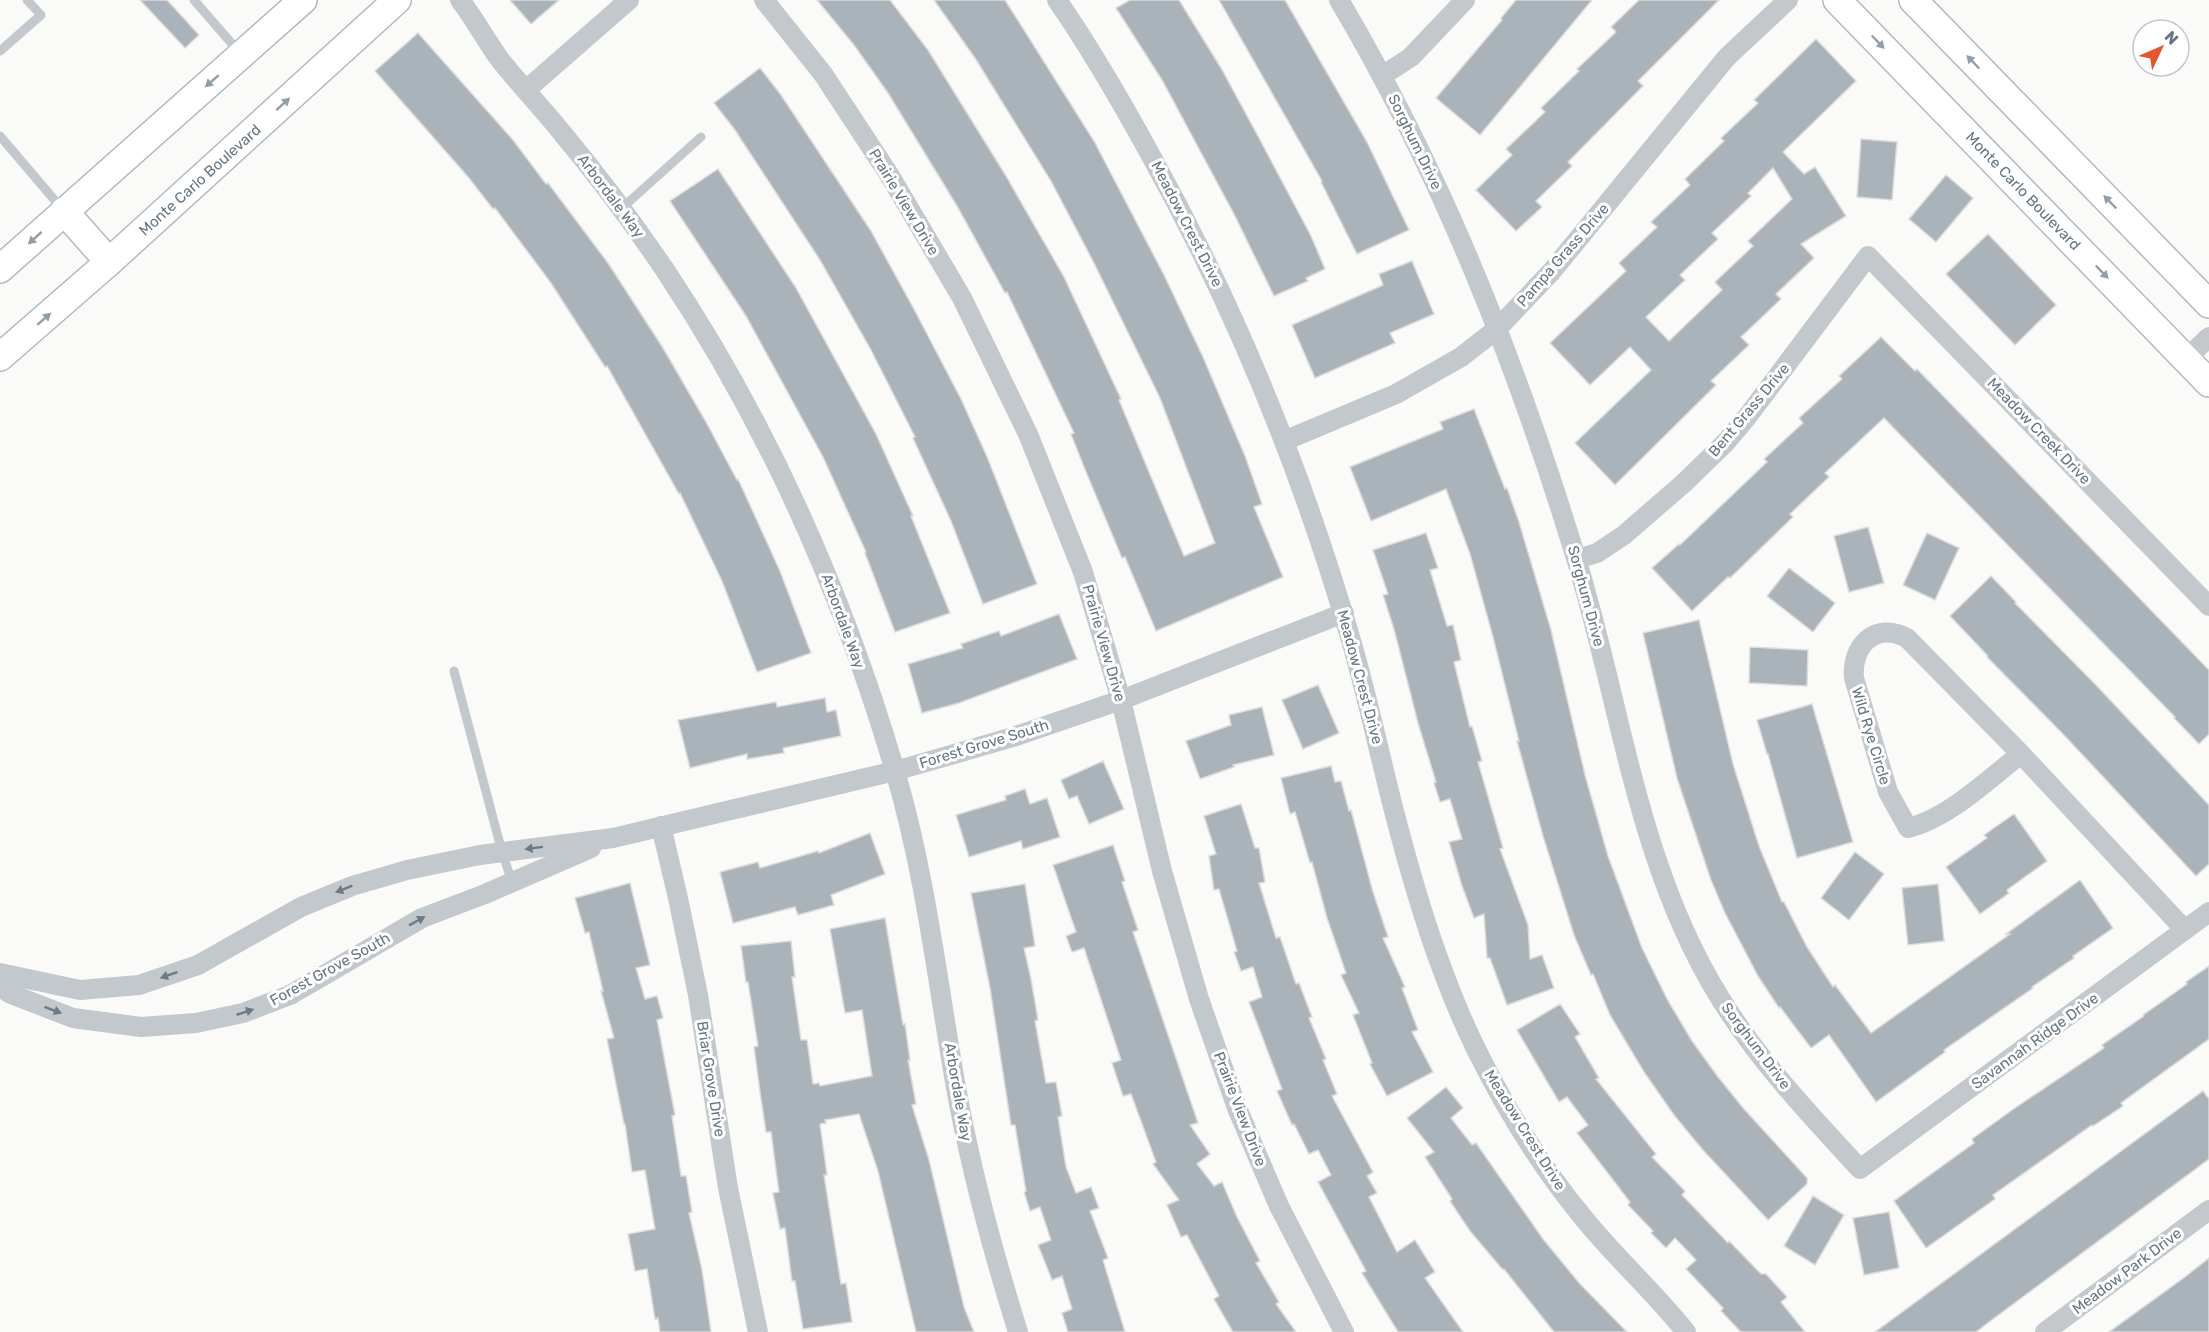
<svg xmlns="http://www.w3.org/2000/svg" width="2209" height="1332" font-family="Rubik,sans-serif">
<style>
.building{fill:#aab3b9;stroke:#dcdcda;stroke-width:1.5;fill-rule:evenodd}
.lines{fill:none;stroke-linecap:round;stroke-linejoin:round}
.secondary-casing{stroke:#b3babf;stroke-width:30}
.service{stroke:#c3c8cc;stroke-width:9}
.minor{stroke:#c3c8cc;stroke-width:20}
.secondary{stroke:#fff;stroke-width:27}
.oneway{fill:#939fa8}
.oneway2{fill:#6a7a87}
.labels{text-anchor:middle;stroke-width:6;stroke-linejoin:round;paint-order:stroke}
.street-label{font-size:15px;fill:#657683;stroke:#fff}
</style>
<rect width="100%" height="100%" fill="#fafaf8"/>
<g class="building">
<polygon points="140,0 167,0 199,35 185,48"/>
<polygon points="510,0 559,0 531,24"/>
<polygon points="817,0 890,0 928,50 1006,176 1064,277 1121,399 1119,400 1184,556 1215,543 1160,398 1094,263 1051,181 975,58 934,0 1005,0 1094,141 1164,275 1203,357 1245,456 1262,504 1254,507 1283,577 1156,631 1125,557 1122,558 1084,467 1071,434 1074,433 1007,292 1005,293 957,206 888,93 854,45"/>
<polygon points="1130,0 1179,0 1221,68 1259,138 1311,236 1325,269 1306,278 1308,281 1274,296 1235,216 1162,80 1116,8"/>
<polygon points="1219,0 1285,0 1367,142 1409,230 1357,254 1321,182 1322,181"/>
<polygon points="1516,0 1592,0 1480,135 1436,98 1502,20 1501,18"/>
<polygon points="1639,0 1719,0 1638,81 1643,86 1568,162 1572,166 1536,201 1542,207 1516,231 1476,190 1512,155 1506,149 1545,112 1541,108 1579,71 1577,69 1616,32 1611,27"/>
<polygon points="418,33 513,140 546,184 548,183 608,263 663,348 706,422 737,480 738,479 780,571 811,653 757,672 722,581 680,493 679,494 607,366 605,367 551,283 495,208 493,209 469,178 375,71"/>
<path d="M 1816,39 L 1856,81 L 1783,152 L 1804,174 L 1815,167 L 1846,216 L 1801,244 L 1814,258 L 1776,294 L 1781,299 L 1741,337 L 1749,345 L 1711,381 L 1716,385 L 1615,485 L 1575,443 L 1651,370 L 1630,347 L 1590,385 L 1550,343 L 1626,271 L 1619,263 L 1657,227 L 1651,222 L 1690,185 L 1685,179 L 1724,141 L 1721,138 L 1758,103 L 1754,100 ZM 1773,168 L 1792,199 L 1748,241 L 1753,246 L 1715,282 L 1722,290 L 1669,341 L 1646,317 L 1685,280 L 1680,275 L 1718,239 L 1712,233 L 1751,196 L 1748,193 Z"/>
<polygon points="760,68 781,95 871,231 915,311 961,399 988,459 1037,584 983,604 951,521 913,438 915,437 871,350 820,260 735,130 714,103"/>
<polygon points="1861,139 1897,142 1892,200 1857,197"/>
<polygon points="718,169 796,288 876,434 913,516 911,516 950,613 895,632 865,553 866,552 823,457 746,316 670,201"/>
<polygon points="1946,175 1973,198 1936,242 1909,219"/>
<polygon points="1988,234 2056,305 2015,345 1946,274"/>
<polygon points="1412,261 1434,314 1390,333 1395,343 1315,378 1292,325 1383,285 1379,274"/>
<polygon points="1881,337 1915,371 1917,369 2209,670 2209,734 2199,744 2174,718 2175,717 1884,418 1825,473 1829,477 1790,514 1793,517 1730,578 1728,577 1692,611 1652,568 1679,544 1680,545 1767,462 1764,459 1803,423 1799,418 1842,379 1839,376"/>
<polygon points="1474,409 1505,489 1507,488 1519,522 1551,630 1585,775 1608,856 1642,948 1667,999 1692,1041 1718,1077 1744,1109 1807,1178 1807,1184 1768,1220 1702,1149 1674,1115 1644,1072 1610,1015 1593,974 1591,975 1574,935 1543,836 1517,741 1519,741 1493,637 1470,554 1446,489 1371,521 1350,467 1443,429 1440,422"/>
<polygon points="1868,527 1884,583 1849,592 1834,536"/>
<polygon points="1426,533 1438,568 1430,570 1447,626 1453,625 1461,660 1454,662 1470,727 1472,726 1482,761 1478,762 1503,848 1500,849 1528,925 1530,959 1542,955 1554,988 1507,1005 1490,958 1487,958 1484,914 1474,918 1462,886 1449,842 1462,839 1450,799 1440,802 1434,783 1436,782 1418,723 1394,629 1383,595 1388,594 1373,550"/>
<polygon points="1927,533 1959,548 1935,600 1903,585"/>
<polygon points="1789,568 1835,603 1813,632 1767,596"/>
<polygon points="1991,576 2016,602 2015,603 2094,683 2209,805 2209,864 2196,876 2063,734 1987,657 1988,656 1950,616"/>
<polygon points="1059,614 1077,659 959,703 922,713 908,664 963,648 961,644 999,631 1001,636"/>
<polygon points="1699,620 1733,764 1759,846 1782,902 1784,902 1807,947 1833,987 1835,985 1871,1033 2010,934 2006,934 2080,880 2113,928 2073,956 2074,958 2032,987 2033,988 1944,1050 1945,1052 1876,1102 1829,1035 1811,1048 1780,1007 1779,1008 1758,976 1725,913 1711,880 1677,778 1643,633"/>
<polygon points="1750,647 1808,650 1807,686 1749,683"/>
<polygon points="1318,685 1339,733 1303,749 1282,700"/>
<polygon points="825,698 827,712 836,710 841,736 783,748 784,753 747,759 747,754 690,768 678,720 776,702 777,707"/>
<polygon points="1812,704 1853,842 1797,858 1768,754 1767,754 1757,720"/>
<polygon points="1262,707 1274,755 1233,765 1234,767 1200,779 1186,741 1231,725 1229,715"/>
<polygon points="1103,761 1124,809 1089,824 1077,796 1069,799 1061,780"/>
<polygon points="1331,766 1335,782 1341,781 1349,811 1351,810 1373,892 1388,937 1383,938 1405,987 1402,988 1418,1030 1412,1032 1433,1072 1387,1096 1370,1064 1372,1063 1353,1015 1359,1013 1341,975 1346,973 1327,918 1312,862 1310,863 1295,812 1290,814 1281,778"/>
<polygon points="1025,789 1030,804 1047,798 1060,837 1023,849 1021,841 969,857 956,815 1006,800 1005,796"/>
<polygon points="1241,804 1255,848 1259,848 1265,882 1259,883 1276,938 1280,937 1296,984 1299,983 1312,1017 1309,1018 1326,1059 1323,1060 1337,1094 1332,1096 1373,1172 1367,1176 1377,1193 1369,1197 1397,1252 1415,1240 1435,1272 1425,1278 1463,1332 1398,1332 1362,1273 1366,1271 1318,1182 1331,1175 1318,1150 1309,1154 1294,1124 1292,1125 1277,1091 1282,1089 1249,1002 1262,997 1253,967 1241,971 1234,952 1237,951 1219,889 1214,890 1209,856 1216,854 1204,816"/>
<polygon points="2014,814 2047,861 2007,890 2009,893 1980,914 1946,867 1987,838 1984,835"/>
<polygon points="870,833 885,874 831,895 834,905 798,915 795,907 733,923 720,872 758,862 760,868 818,851 819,853"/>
<polygon points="1113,845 1125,881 1122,882 1138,930 1133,932 1198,1123 1190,1125 1210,1154 1197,1164 1214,1186 1222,1182 1237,1217 1260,1261 1256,1263 1279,1302 1276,1304 1296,1332 1233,1332 1214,1299 1219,1296 1187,1235 1181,1237 1167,1205 1179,1200 1153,1164 1156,1162 1131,1094 1123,1096 1112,1063 1121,1060 1084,948 1072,952 1066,936 1076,932 1053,865"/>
<polygon points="1855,852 1884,874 1849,920 1821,898"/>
<polygon points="630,883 650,965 636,968 645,999 657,996 663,1018 657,1020 675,1115 672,1116 681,1176 686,1176 692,1212 689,1213 702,1270 711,1332 660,1332 658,1318 655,1319 647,1269 635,1271 628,1234 655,1229 645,1170 632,1172 625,1124 624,1124 607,1039 614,1038 601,991 603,991 589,932 585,933 575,898"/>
<polygon points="1025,884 1035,946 1024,948 1031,979 1038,1020 1035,1021 1046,1083 1056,1082 1062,1116 1058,1117 1066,1167 1076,1193 1091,1187 1099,1208 1090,1211 1108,1258 1103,1260 1125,1332 1068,1332 1062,1313 1072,1309 1062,1276 1052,1280 1038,1245 1051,1240 1040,1207 1030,1211 1024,1192 1026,1191 1015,1125 1011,1125 990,988 971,893"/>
<polygon points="1938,884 1944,941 1908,945 1902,888"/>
<polygon points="885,918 903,1025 905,1024 910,1060 908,1060 916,1104 912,1105 929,1160 964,1307 974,1332 916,1332 878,1171 859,1114 825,1120 826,1123 820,1124 827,1175 824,1175 841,1284 846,1283 852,1322 803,1329 795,1281 792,1281 785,1228 780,1229 773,1193 779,1192 771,1132 766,1132 760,1092 754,1047 758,1046 748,982 746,982 741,946 791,941 795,977 792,977 801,1040 807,1040 813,1084 819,1083 820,1086 872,1076 862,1010 845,1013 830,929"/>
<polygon points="2209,966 2209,1039 2121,1103 2123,1106 2093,1126 2092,1125 1993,1195 1995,1199 1926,1248 1894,1201 1974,1143 1972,1139 2015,1108 2104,1048 2102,1045 2144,1016 2143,1015 2187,984 2186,982"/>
<polygon points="1560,1004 1580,1034 1575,1037 1599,1078 1596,1079 1656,1154 1652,1157 1685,1191 1682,1195 1728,1243 1729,1241 1761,1274 1766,1274 1787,1297 1781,1302 1805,1332 1741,1332 1721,1311 1723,1308 1686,1269 1696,1260 1675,1238 1666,1248 1651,1233 1653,1231 1628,1205 1630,1202 1577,1133 1588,1125 1567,1097 1559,1102 1517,1030"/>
<polygon points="1446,1087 1463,1108 1451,1118 1472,1145 1476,1143 1543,1239 1580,1284 1627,1332 1554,1332 1504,1269 1503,1270 1470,1231 1450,1201 1452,1199 1425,1157 1434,1152 1407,1118"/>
<polygon points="2203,1091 2209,1099 2209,1159 1989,1322 1976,1332 1875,1332"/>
<polygon points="1813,1196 1844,1215 1815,1265 1784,1246"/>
<polygon points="1889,1212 1899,1268 1864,1275 1853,1218"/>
<polygon points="2209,1258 2209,1332 2109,1332 2185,1277"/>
</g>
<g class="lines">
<defs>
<g id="secondary">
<polyline points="1837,0 2209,383"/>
<polyline points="1913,0 2209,304"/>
<polyline points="64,211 109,262"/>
<polyline points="0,269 303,0"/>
<polyline points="0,357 109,262 397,0"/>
</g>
</defs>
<use href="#secondary" class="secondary-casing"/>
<g class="service">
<polyline points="194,0 240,53"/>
<polyline points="0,51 41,15 27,0"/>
<polyline points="0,136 63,210"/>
<polyline points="622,208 701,137"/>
<polyline points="454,671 502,852 512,882"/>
</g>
<g class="minor">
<path d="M 460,0 C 475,19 486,41 501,61 C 521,86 543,109 563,134 C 599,177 633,223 665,270 C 767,423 843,594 895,771 C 925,872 937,978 955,1082 C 970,1167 992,1249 1018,1332"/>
<polyline points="764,0 823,74 890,176 962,298 1028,434 1083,572 1121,700 1162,871 1199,999 1237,1108 1279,1206 1344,1332"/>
<path d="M 1057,0 C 1091,49 1121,101 1150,154 C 1235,307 1301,469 1350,637 C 1367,694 1379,753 1394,811 C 1415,892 1440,976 1477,1051 C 1507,1111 1543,1170 1586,1221 C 1618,1260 1655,1293 1686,1332"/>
<path d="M 1339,0 C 1442,174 1516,362 1575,555 C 1621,703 1637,865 1720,998 C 1759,1061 1810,1115 1860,1169 L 2209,912"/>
<polyline points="1382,76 1411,57 1465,0"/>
<polyline points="526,90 629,0"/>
<polyline points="2186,359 2209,337"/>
<polyline points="1284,441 1396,394 1461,357 1497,329 1552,271 1727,57 1788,0"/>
<polyline points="1577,559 1597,553 1624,535 1685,482 1726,442 1747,417 1868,256 2209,606"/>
<path d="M 2021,754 C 1987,780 1949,818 1908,828 L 1888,792 L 1854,678 C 1851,646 1875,621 1907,638 L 2021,754 L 2185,930"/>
<polyline points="661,826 678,898 698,995 728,1188 758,1332"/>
<polyline points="0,973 80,990 139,985 198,965 301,907 352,886 407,870 480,855 613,838 895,771 1013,737 1121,700 1344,613"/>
<polyline points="0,987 11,994 73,1018 141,1027 196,1023 243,1013 290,995 422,918 485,894 591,848"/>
<polyline points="2045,1332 2209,1210"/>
</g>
<use href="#secondary" class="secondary"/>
</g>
<defs><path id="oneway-solid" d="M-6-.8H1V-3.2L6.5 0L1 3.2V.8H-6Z" transform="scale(1.5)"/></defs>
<g class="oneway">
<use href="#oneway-solid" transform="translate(1878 42) rotate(46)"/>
<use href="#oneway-solid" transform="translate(1973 62) rotate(-134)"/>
<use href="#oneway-solid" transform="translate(212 81) rotate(139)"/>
<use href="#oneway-solid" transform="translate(283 104) rotate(-42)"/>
<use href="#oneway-solid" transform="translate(2110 202) rotate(-134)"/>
<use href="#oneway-solid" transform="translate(35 238) rotate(138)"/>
<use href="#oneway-solid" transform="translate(2102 272) rotate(46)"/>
<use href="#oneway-solid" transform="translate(44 319) rotate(-41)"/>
</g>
<g class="oneway2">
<use href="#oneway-solid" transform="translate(534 848) rotate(173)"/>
<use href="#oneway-solid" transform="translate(344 889) rotate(158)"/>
<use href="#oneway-solid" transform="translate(417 921) rotate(-29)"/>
<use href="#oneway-solid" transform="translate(169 975) rotate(161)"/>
<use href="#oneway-solid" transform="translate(53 1010) rotate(21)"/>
<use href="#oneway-solid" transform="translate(245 1012) rotate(-18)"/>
</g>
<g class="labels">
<g class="street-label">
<text transform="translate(1415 142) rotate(64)" y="5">Sorghum Drive</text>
<text transform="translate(200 180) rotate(-42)" y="5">Monte Carlo Boulevard</text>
<text transform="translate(2023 191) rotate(46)" y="5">Monte Carlo Boulevard</text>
<text transform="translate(611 196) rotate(53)" y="5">Arbordale Way</text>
<text transform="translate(904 202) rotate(59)" y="5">Prairie View Drive</text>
<text transform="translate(1187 224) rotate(63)" y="5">Meadow Crest Drive</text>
<text transform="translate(1563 255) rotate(-49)" y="5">Pampa Grass Drive</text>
<text transform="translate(1749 410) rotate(-50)" y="5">Bent Grass Drive</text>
<text transform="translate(2039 431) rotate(46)" y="5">Meadow Creek Drive</text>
<text transform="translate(1586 596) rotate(75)" y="5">Sorghum Drive</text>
<text transform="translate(843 621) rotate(70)" y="5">Arbordale Way</text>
<text transform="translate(1104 643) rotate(74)" y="5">Prairie View Drive</text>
<text transform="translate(1360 677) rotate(75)" y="5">Meadow Crest Drive</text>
<text transform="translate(1871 736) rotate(73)" y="5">Wild Rye Circle</text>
<text transform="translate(984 744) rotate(-17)" y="5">Forest Grove South</text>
<text transform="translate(330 969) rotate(-29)" y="5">Forest Grove South</text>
<text transform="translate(2035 1041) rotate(-36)" y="5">Savannah Ridge Drive</text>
<text transform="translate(1756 1046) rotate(53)" y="5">Sorghum Drive</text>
<text transform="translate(711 1079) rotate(81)" y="5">Briar Grove Drive</text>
<text transform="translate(958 1092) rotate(80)" y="5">Arbordale Way</text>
<text transform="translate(1240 1109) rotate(69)" y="5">Prairie View Drive</text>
<text transform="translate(1525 1130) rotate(58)" y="5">Meadow Crest Drive</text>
<text transform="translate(2127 1271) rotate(-37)" y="5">Meadow Park Drive</text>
</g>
</g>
<g transform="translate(2161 48) rotate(46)"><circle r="28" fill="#ffffff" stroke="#c1c8cd" stroke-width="1.5"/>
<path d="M0-4.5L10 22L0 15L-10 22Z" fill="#e4572e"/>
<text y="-9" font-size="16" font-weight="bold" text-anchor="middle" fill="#657683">N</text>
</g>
</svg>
